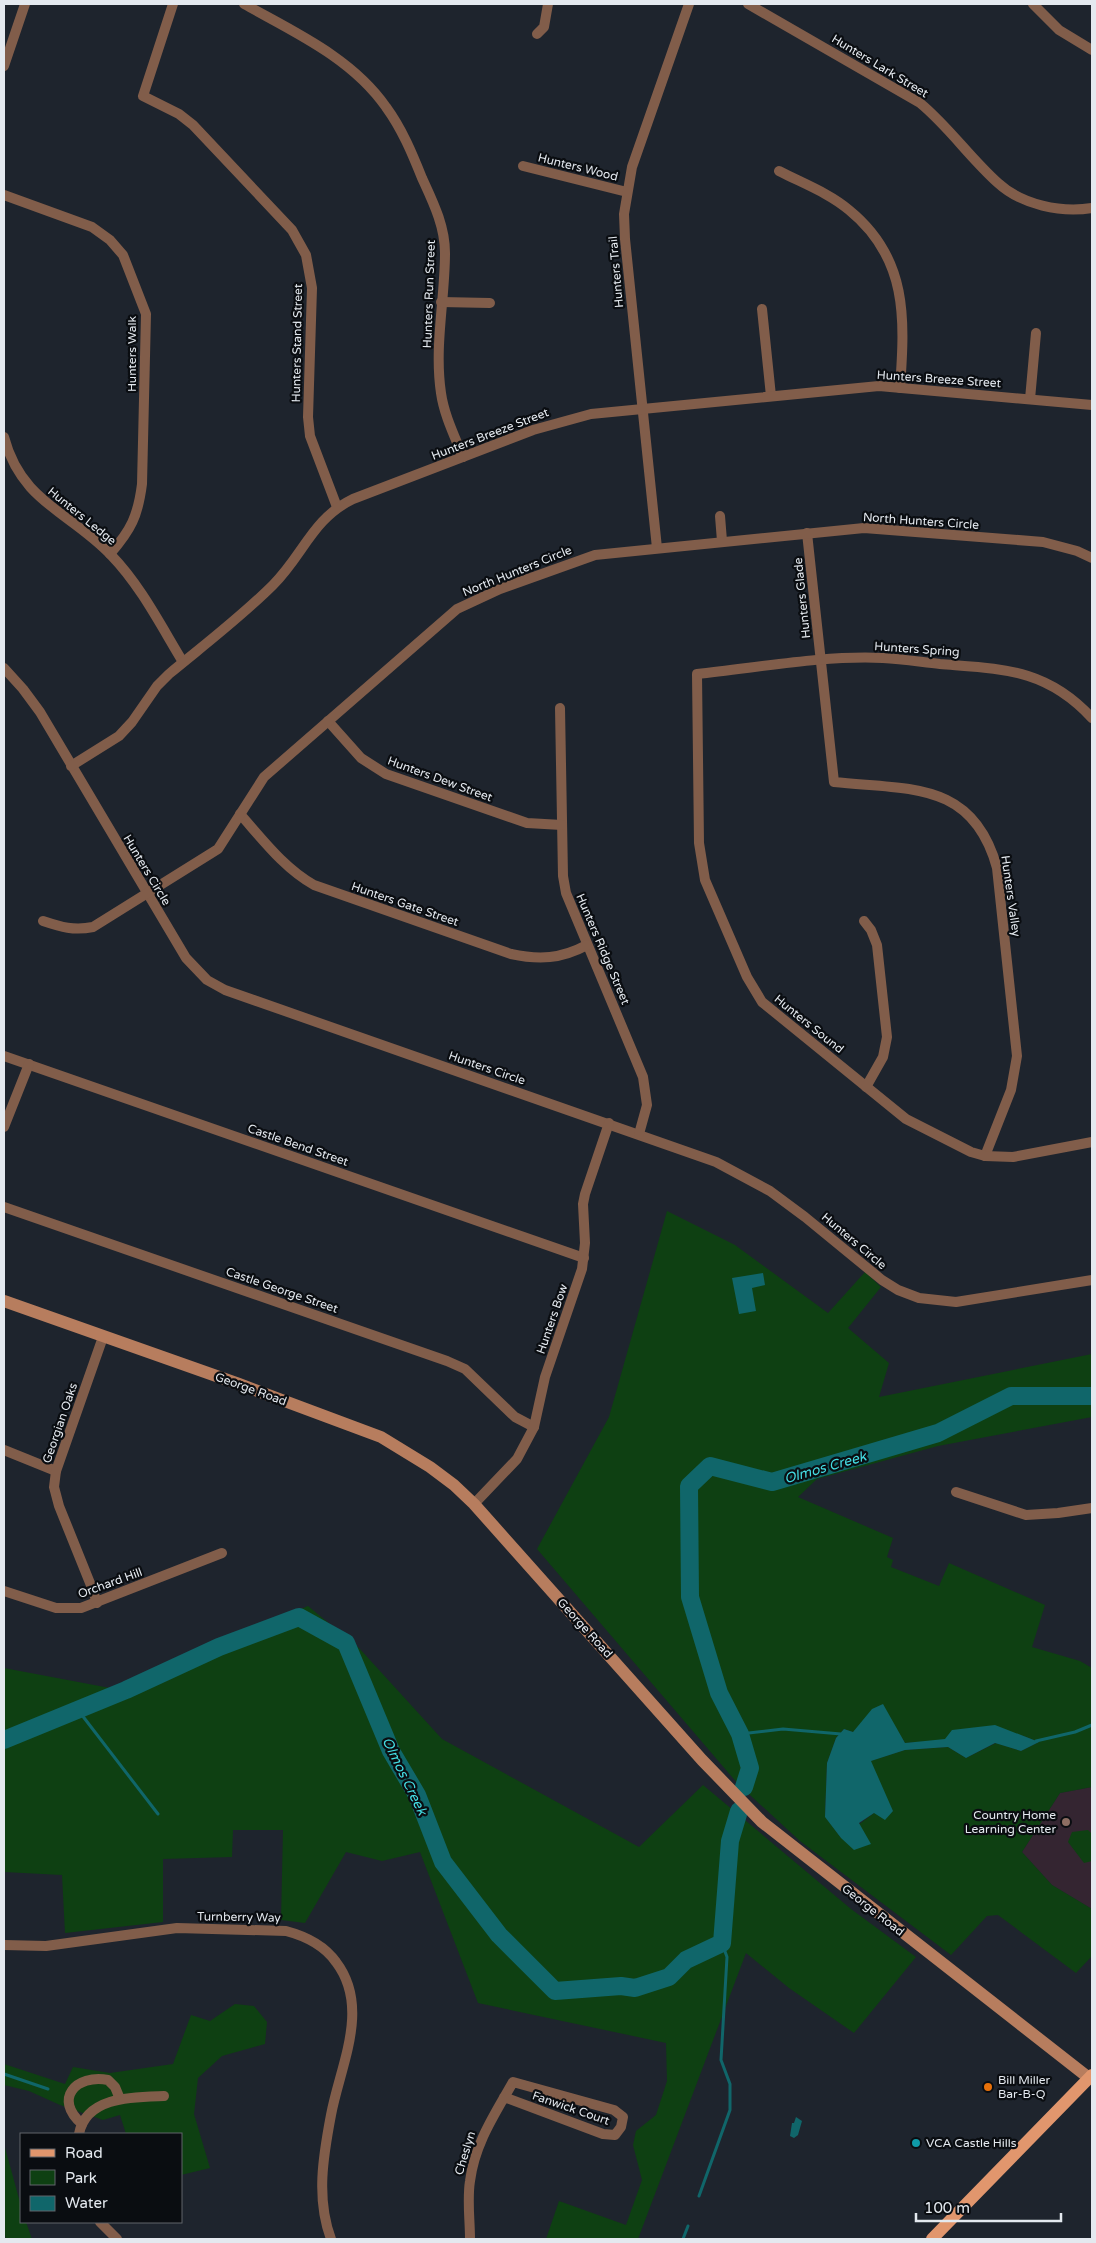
<svg xmlns="http://www.w3.org/2000/svg" width="1096" height="2243" font-family="'Varela Round',sans-serif">
<style>
.education{fill:#342531}
.green{fill:#0e4012;fill-rule:evenodd}
.water{fill:#10666a}
.lines{fill:none;stroke-linecap:round;stroke-linejoin:round}
.stream{stroke:#10666a;stroke-width:3}
.river{stroke:#10666a;stroke-width:18}
.street{stroke:#815d4a;stroke-width:10}
.secondary{stroke:#b77d5e;stroke-width:12}
.primary{stroke:#e1966d;stroke-width:12}
.education-dot{fill:#8d6e63;stroke:#0a0d11;stroke-width:2}
.food-dot{fill:#e8710a;stroke:#0a0d11;stroke-width:2}
.culture-dot{fill:#0f9aa8;stroke:#0a0d11;stroke-width:2}
.labels{text-anchor:middle;stroke-width:4.5;stroke-linejoin:round;paint-order:stroke}
.street-label{font-size:12px;fill:#e4e9ef;stroke:#0a0d11}
.poi-label{font-size:12px;fill:#e4e9ef;stroke:#0a0d11;text-anchor:start}
.water-label{font-size:14px;font-style:italic;fill:#44dce3;stroke:#0a0d11}
</style>
<rect width="100%" height="100%" fill="#1e242d"/>
<polygon class="education" points="1092,1787 1092,1909 1052,1885 1022,1852 1060,1793"/>
<g class="green">
<path d="M 667,1211 L 735,1245 L 828,1313 L 865,1272 L 881,1287 L 848,1328 L 889,1363 L 879,1397 L 1092,1354 L 1092,1417 L 938,1446 L 817,1479 L 798,1497 L 893,1538 L 887,1557 L 893,1560 L 891,1567 L 939,1586 L 949,1563 L 1045,1605 L 1032,1647 L 1080,1661 L 1092,1668 L 1092,1787 L 1060,1793 L 1022,1852 L 1052,1885 L 1092,1909 L 1092,1956 L 1076,1973 L 998,1915 L 987,1916 L 951,1955 L 800,1841 L 738,1784 L 537,1549 L 609,1417 ZM 844,1729 L 853,1732 L 897,1730 L 905,1743 L 1021,1735 L 1039,1742 L 1021,1751 L 996,1743 L 966,1758 L 948,1747 L 905,1750 L 870,1761 L 874,1813 L 841,1838 L 825,1816 L 827,1763 L 836,1738 Z"/>
<polygon points="308,1606 359,1648 442,1739 639,1847 703,1785 851,1909 916,1957 854,2033 789,1988 746,1953 638,2239 546,2239 559,2201 626,2225 642,2180 633,2145 636,2131 656,2115 667,2081 666,2043 478,2003 420,1852 382,1861 346,1852 305,1923 281,1920 283,1830 233,1830 232,1857 163,1859 163,1922 65,1933 62,1875 4,1872 4,1668 110,1688"/>
<polygon points="1088,1830 1092,1834 1092,1861 1084,1863 1068,1842 1072,1832"/>
<polygon points="235,2004 254,2006 267,2022 265,2044 222,2056 198,2078 194,2114 210,2168 181,2175 181,2134 126,2134 120,2115 103,2120 60,2105 29,2091 4,2085 4,2064 65,2084 73,2067 110,2073 173,2064 191,2015 210,2021"/>
<polygon points="4,2144 21,2206 21,2222 26,2222 32,2239 6,2239 4,2231"/>
</g>
<g class="water">
<polygon points="763,1273 765,1285 752,1288 756,1311 739,1314 732,1278"/>
<polygon points="883,1704 905,1743 945,1739 952,1730 995,1725 1039,1742 1021,1751 995,1743 966,1758 948,1747 905,1750 871,1761 893,1811 885,1820 874,1813 859,1823 871,1844 854,1850 841,1838 825,1817 827,1763 836,1738 844,1729 853,1732 872,1709"/>
<polygon points="796,2117 802,2121 798,2135 794,2138 790,2136 792,2123 794,2123"/>
</g>
<g class="lines">
<g class="stream">
<polyline points="78,1710 158,1814"/>
<polyline points="740,1734 783,1729 841,1734"/>
<polyline points="1036,1741 1075,1732 1092,1725"/>
<polyline points="4,2074 48,2089"/>
<polyline points="699,2196 730,2110 730,2084 721,2060 727,1957 722,1943"/>
<polyline points="683,2239 688,2226"/>
</g>
<g class="river">
<polyline points="4,1740 126,1690 219,1647 299,1617 346,1643 391,1751 417,1795 443,1862 499,1935 555,1991 621,1986 635,1988 669,1977 686,1960 722,1943 730,1841 739,1811"/>
<polyline points="744,1787 750,1768 740,1734 719,1693 690,1597 689,1486 710,1466 772,1482 938,1433 1011,1396 1092,1396"/>
</g>
<g class="street">
<polyline points="173,4 143,96 179,114 193,125 292,230 306,255 312,288 308,417 310,436 337,507"/>
<path d="M 244,4 C 294,32 352,58 386,107 C 402,129 412,153 422,178 C 433,202 445,226 445,253 C 445,299 434,347 441,393 C 444,415 455,437 463,457"/>
<path d="M 748,4 L 920,103 C 949,127 970,158 998,183 C 1022,205 1061,213 1092,208"/>
<polyline points="1033,4 1059,30 1092,50"/>
<polyline points="537,34 544,27 548,4"/>
<polyline points="4,66 25,4"/>
<polyline points="523,166 627,192"/>
<path d="M 779,171 C 802,183 829,193 849,210 C 908,258 905,318 900,388"/>
<path d="M 4,195 L 92,227 L 110,240 L 123,255 L 146,314 L 142,484 C 138,516 131,530 110,554"/>
<polyline points="441,302 490,303"/>
<polyline points="762,309 771,396"/>
<polyline points="1030,399 1036,333"/>
<path d="M 4,437 C 21,502 70,512 111,555 C 141,586 161,626 183,662"/>
<polyline points="720,516 722,541"/>
<path d="M 807,533 L 834,782 C 908,790 973,780 997,868 L 1017,1056 L 1011,1090 L 985,1156"/>
<polyline points="657,548 625,239 624,214 632,167 689,4"/>
<polyline points="4,668 23,689 40,712 186,958 207,980 225,990 716,1162 770,1191 805,1217 882,1280 898,1290 919,1298 956,1302 1092,1280"/>
<polyline points="560,708 563,876 566,893 643,1077 647,1105 639,1134"/>
<path d="M 1092,718 C 1046,668 1002,669 940,664 C 921,662 902,659 883,658 C 824,655 756,668 697,674 L 699,843 L 705,880 L 747,977 L 762,1002 L 906,1119 L 971,1152 L 985,1156 L 1013,1157 L 1092,1142"/>
<polyline points="328,721 361,758 386,774 527,823 562,825"/>
<path d="M 71,766 L 119,736 L 132,722 L 157,686 L 169,674 C 204,645 241,617 273,585 C 304,554 312,519 353,499 L 533,430 L 591,414 L 879,386 L 1092,405"/>
<path d="M 240,814 C 263,840 284,868 314,885 L 511,954 C 539,960 561,959 587,945"/>
<path d="M 43,921 C 61,927 74,931 93,927 L 218,849 L 264,777 L 457,609 L 500,589 L 595,555 L 864,528 L 1043,542 L 1077,551 L 1092,558"/>
<polyline points="864,921 871,930 877,945 887,1037 883,1057 866,1087"/>
<polyline points="4,1056 584,1258"/>
<polyline points="4,1127 29,1064"/>
<polyline points="4,1207 447,1361 465,1369 515,1417 534,1427"/>
<polyline points="4,1450 56,1471"/>
<polyline points="956,1492 1026,1515 1058,1513 1092,1508"/>
<polyline points="474,1504 517,1459 534,1427 545,1377 582,1269 585,1243 583,1204 585,1194 609,1123"/>
<polyline points="4,1591 56,1608 81,1608 222,1553"/>
<polyline points="97,1603 92,1588 59,1506 54,1487 56,1471 103,1337"/>
<path d="M 4,1945 L 46,1946 L 177,1928 L 286,1931 C 305,1936 324,1945 336,1962 C 371,2008 340,2066 331,2115 C 323,2157 316,2199 331,2239"/>
<path d="M 82,2124 C 53,2099 76,2074 108,2080 L 115,2087 L 120,2099"/>
<path d="M 79,2134 C 86,2096 134,2097 164,2096"/>
<polyline points="100,2222 117,2239"/>
<path d="M 470,2239 C 470,2220 467,2200 470,2181 C 475,2143 495,2114 513,2082 L 614,2110 L 623,2117 L 621,2127 L 615,2135 L 603,2134 L 504,2097"/>
</g>
<polyline class="secondary" points="4,1301 239,1384 381,1437 430,1467 454,1485 474,1504 702,1760 762,1822 1089,2078"/>
<polyline class="primary" points="932,2239 1092,2075"/>
</g>
<circle class="education-dot" cx="1066" cy="1822" r="5"/>
<circle class="food-dot" cx="988" cy="2087" r="5"/>
<circle class="culture-dot" cx="916" cy="2143" r="5"/>
<g class="labels">
<g class="street-label">
<text transform="translate(880 66) rotate(31)" y="4">Hunters Lark Street</text>
<text transform="translate(578 167) rotate(14)" y="4">Hunters Wood</text>
<text transform="translate(616 272) rotate(-95)" y="4">Hunters Trail</text>
<text transform="translate(429 294) rotate(-88)" y="4">Hunters Run Street</text>
<text transform="translate(297 343) rotate(-89)" y="4">Hunters Stand Street</text>
<text transform="translate(132 354) rotate(-90)" y="4">Hunters Walk</text>
<text transform="translate(939 379) rotate(4)" y="4">Hunters Breeze Street</text>
<text transform="translate(490 434) rotate(-21)" y="4">Hunters Breeze Street</text>
<text transform="translate(82 516) rotate(39)" y="4">Hunters Ledge</text>
<text transform="translate(921 521) rotate(4)" y="4">North Hunters Circle</text>
<text transform="translate(517 571) rotate(-22)" y="4">North Hunters Circle</text>
<text transform="translate(802 598) rotate(-96)" y="4">Hunters Glade</text>
<text transform="translate(917 649) rotate(4)" y="4">Hunters Spring</text>
<text transform="translate(440 779) rotate(20)" y="4">Hunters Dew Street</text>
<text transform="translate(147 870) rotate(59)" y="4">Hunters Circle</text>
<text transform="translate(1011 896) rotate(82)" y="4">Hunters Valley</text>
<text transform="translate(405 904) rotate(19)" y="4">Hunters Gate Street</text>
<text transform="translate(603 949) rotate(67)" y="4">Hunters Ridge Street</text>
<text transform="translate(809 1024) rotate(39)" y="4">Hunters Sound</text>
<text transform="translate(487 1068) rotate(19)" y="4">Hunters Circle</text>
<text transform="translate(298 1145) rotate(19)" y="4">Castle Bend Street</text>
<text transform="translate(854 1241) rotate(40)" y="4">Hunters Circle</text>
<text transform="translate(282 1290) rotate(19)" y="4">Castle George Street</text>
<text transform="translate(552 1319) rotate(-71)" y="4">Hunters Bow</text>
<text transform="translate(251 1389) rotate(20)" y="4">George Road</text>
<text transform="translate(60 1423) rotate(-71)" y="4">Georgian Oaks</text>
<text transform="translate(110 1583) rotate(-20)" y="4">Orchard Hill</text>
<text transform="translate(585 1628) rotate(48)" y="4">George Road</text>
<text transform="translate(873 1910) rotate(38)" y="4">George Road</text>
<text transform="translate(239 1917) rotate(1)" y="4">Turnberry Way</text>
<text transform="translate(571 2108) rotate(19)" y="4">Fanwick Court</text>
<text transform="translate(465 2153) rotate(-73)" y="4">Cheslyn</text>
</g>
<g class="poi-label">
<text x="1056" y="1819" text-anchor="end">Country Home<tspan x="1056" dy="14">Learning Center</tspan></text>
<text x="998" y="2084">Bill Miller<tspan x="998" dy="14">Bar-B-Q</tspan></text>
<text x="926" y="2147">VCA Castle Hills</text>
</g>
<g class="water-label">
<text transform="translate(825 1467) rotate(-16)" y="5">Olmos Creek</text>
<text transform="translate(405 1776) rotate(64)" y="5">Olmos Creek</text>
</g>
</g>
<rect width="1096" height="2243" fill="none" stroke="#e4e9ef" stroke-width="10"/>
<rect x="20" y="2133" width="162" height="90" fill="#0a0d11" stroke="#61656a"/>
<rect x="30" y="2149" width="25" height="8" fill="#e1966d" stroke="#61656a"/>
<text x="65" y="2158" font-size="15" fill="#e4e9ef">Road</text>
<rect x="30" y="2170" width="25" height="15" fill="#0e4012" stroke="#61656a"/>
<text x="65" y="2183" font-size="15" fill="#e4e9ef">Park</text>
<rect x="30" y="2196" width="25" height="15" fill="#10666a" stroke="#61656a"/>
<text x="65" y="2208" font-size="15" fill="#e4e9ef">Water</text>
<path d="M916 2213v8h145v-8" fill="none" stroke="#e4e9ef" stroke-width="2.5"/>
<text x="924" y="2213" font-size="15" fill="#e4e9ef" stroke="#0a0d11" stroke-width="4" paint-order="stroke">100 m</text>
</svg>
